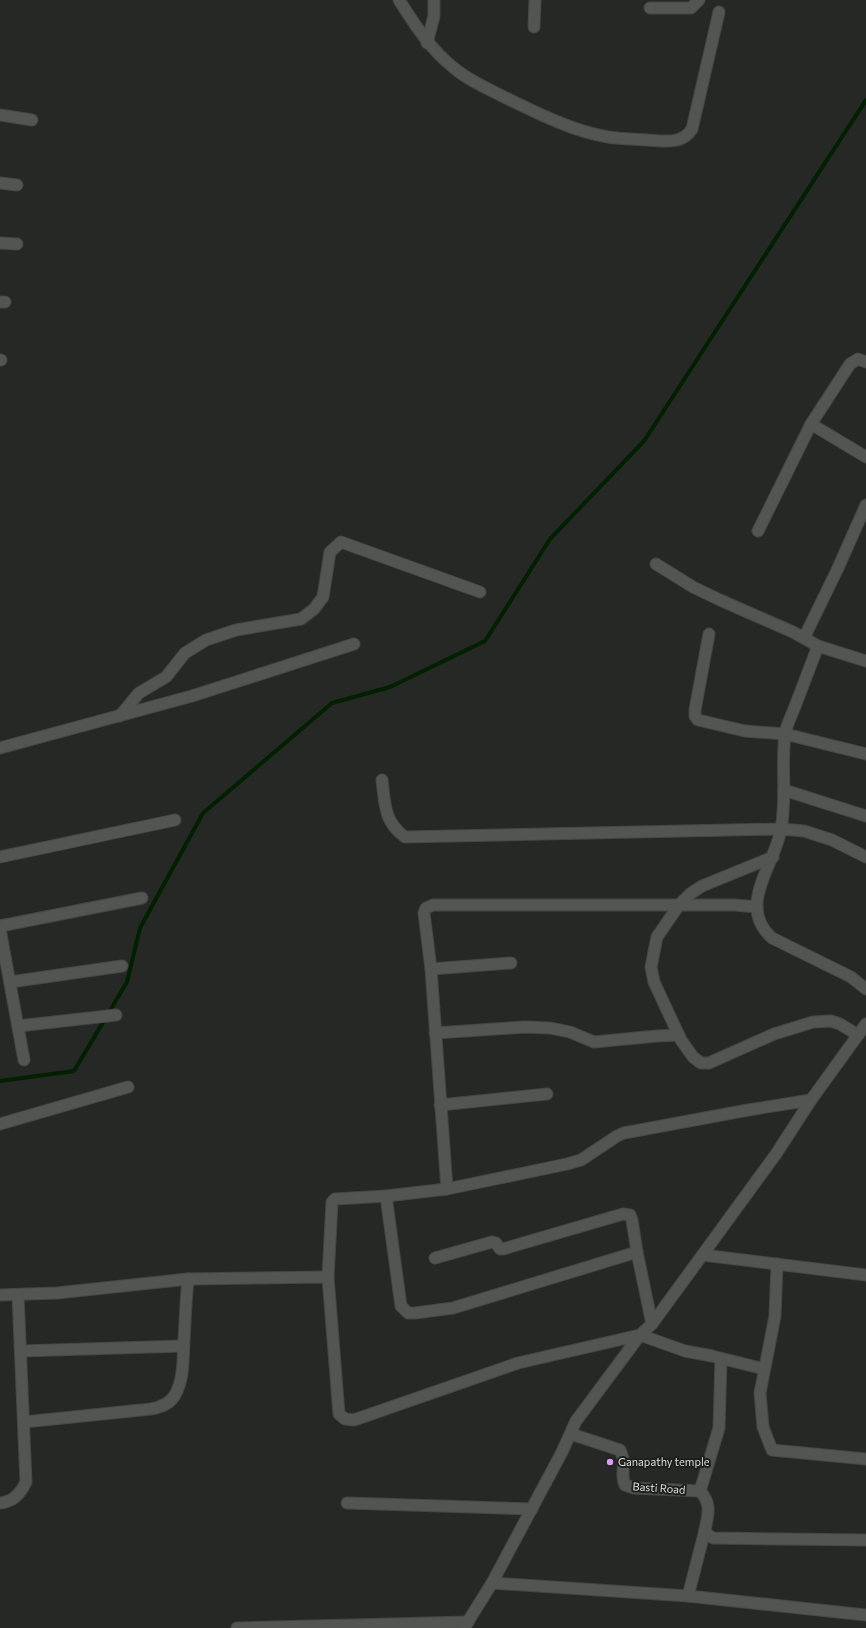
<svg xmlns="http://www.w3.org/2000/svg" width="866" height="1628" font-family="Commissioner,sans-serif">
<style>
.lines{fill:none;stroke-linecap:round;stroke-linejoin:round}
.stream{stroke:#002000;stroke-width:4}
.street-casing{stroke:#454645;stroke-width:13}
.street{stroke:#535553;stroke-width:11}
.poi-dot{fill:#da9af6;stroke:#1d1f1d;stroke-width:1.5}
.labels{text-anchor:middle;stroke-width:4;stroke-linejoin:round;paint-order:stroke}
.poi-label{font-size:11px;fill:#dddedd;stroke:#1d1f1d;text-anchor:start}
.street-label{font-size:11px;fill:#dddedd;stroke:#1d1f1d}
</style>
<rect width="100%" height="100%" fill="#262826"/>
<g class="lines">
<polyline class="stream" points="0,1081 74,1071 127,982 140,928 203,813 332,703 390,687 485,641 550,539 644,441 866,100"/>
<defs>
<g id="street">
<path d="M 399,0 C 415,25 430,49 454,68 C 469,81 487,88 504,97 C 537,113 572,131 608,137 C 621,139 635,139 648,140 C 664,141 682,145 692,129 L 719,12"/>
<polyline points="650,8 691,8 699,0"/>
<polyline points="534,27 535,0"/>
<polyline points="427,43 434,16 434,0"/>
<polyline points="0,115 32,120"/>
<polyline points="0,183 17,185"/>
<polyline points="0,243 17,244"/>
<polyline points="0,302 5,302"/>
<polyline points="0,360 1,360"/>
<polyline points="811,424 866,457"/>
<polyline points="758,531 811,424 850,364 858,359 866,362"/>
<polyline points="656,564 693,587 720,600 793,632 818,646 866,661"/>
<polyline points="709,634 695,710 695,716 698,720 745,731 785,734 866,754"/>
<polyline points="804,638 838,568 866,505"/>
<path d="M 818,646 C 810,667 802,688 794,709 C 791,717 786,726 785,734 C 781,765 787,798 781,829 C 775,865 736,906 772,938 L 851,977 L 866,989"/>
<polyline points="120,716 139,693 166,677 185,653 206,640 236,630 301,619 314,609 323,597 330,552 341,542 480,592"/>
<polyline points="0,748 192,696 354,644"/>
<path d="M 382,780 C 385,804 384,822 405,837 L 781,829 L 804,831 L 832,840 L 866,857"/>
<polyline points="784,790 866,816"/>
<polyline points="0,857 175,820"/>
<polyline points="773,857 702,886 690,894 679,905 657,937 651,967 654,982 681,1040 693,1057 701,1063 709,1063 774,1034 813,1022 831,1021 840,1024 858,1035"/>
<polyline points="0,926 142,898"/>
<polyline points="0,929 24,1060"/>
<polyline points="431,969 511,963"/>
<polyline points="10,982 122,966"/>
<polyline points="18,1026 116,1015"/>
<polyline points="435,1033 525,1027 550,1028 570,1032 594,1042 657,1036 679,1035"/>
<polyline points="440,1105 547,1094"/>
<polyline points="0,1124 128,1087"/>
<polyline points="447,1189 431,969 424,913 426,908 433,905 735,905 757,907"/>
<polyline points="386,1196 401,1306 408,1313 415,1313 453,1308 637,1252 652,1324"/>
<polyline points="703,1255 866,1275"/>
<polyline points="435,1258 492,1242 496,1243 500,1249 503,1249 623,1214 630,1215 632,1220 637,1252"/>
<polyline points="777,1264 775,1316 760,1393 763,1427 772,1450 866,1459"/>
<polyline points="328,1277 332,1202 335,1199 386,1196 447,1189 567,1164 581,1160 617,1136 624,1133 748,1110 811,1100"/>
<polyline points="0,1295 57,1293 188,1279 328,1277 339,1414 345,1419 354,1420 518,1363 640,1335 685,1351 712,1356 764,1369"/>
<polyline points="21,1351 183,1346"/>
<path d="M 24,1422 L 151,1409 C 161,1407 170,1404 175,1395 C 184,1379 183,1359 184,1341 C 185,1320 186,1299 188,1279"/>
<path d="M 571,1434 L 620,1450 C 628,1465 619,1472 625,1485 L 634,1488 L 700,1491 C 712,1504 708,1514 705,1530 L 708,1535 L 713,1538 L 866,1540"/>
<polyline points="700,1491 719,1428 721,1359"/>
<path d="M 0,1503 C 13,1502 21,1493 26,1482 L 18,1295"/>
<polyline points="347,1503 532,1509"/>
<polyline points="492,1583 688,1596 866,1615"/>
<polyline points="688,1596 705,1530"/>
<polyline points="237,1628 468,1622"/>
<polyline points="464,1628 492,1583 562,1452 576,1421 640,1335 652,1324 776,1154 811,1100 866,1024"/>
</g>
</defs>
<use href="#street" class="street-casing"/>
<use href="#street" class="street"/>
</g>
<circle class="poi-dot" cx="610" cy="1462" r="4"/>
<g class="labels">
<g class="poi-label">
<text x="618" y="1466">Ganapathy temple</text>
</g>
<g class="street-label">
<text transform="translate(659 1488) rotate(4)" y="4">Basti Road</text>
</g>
</g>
</svg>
